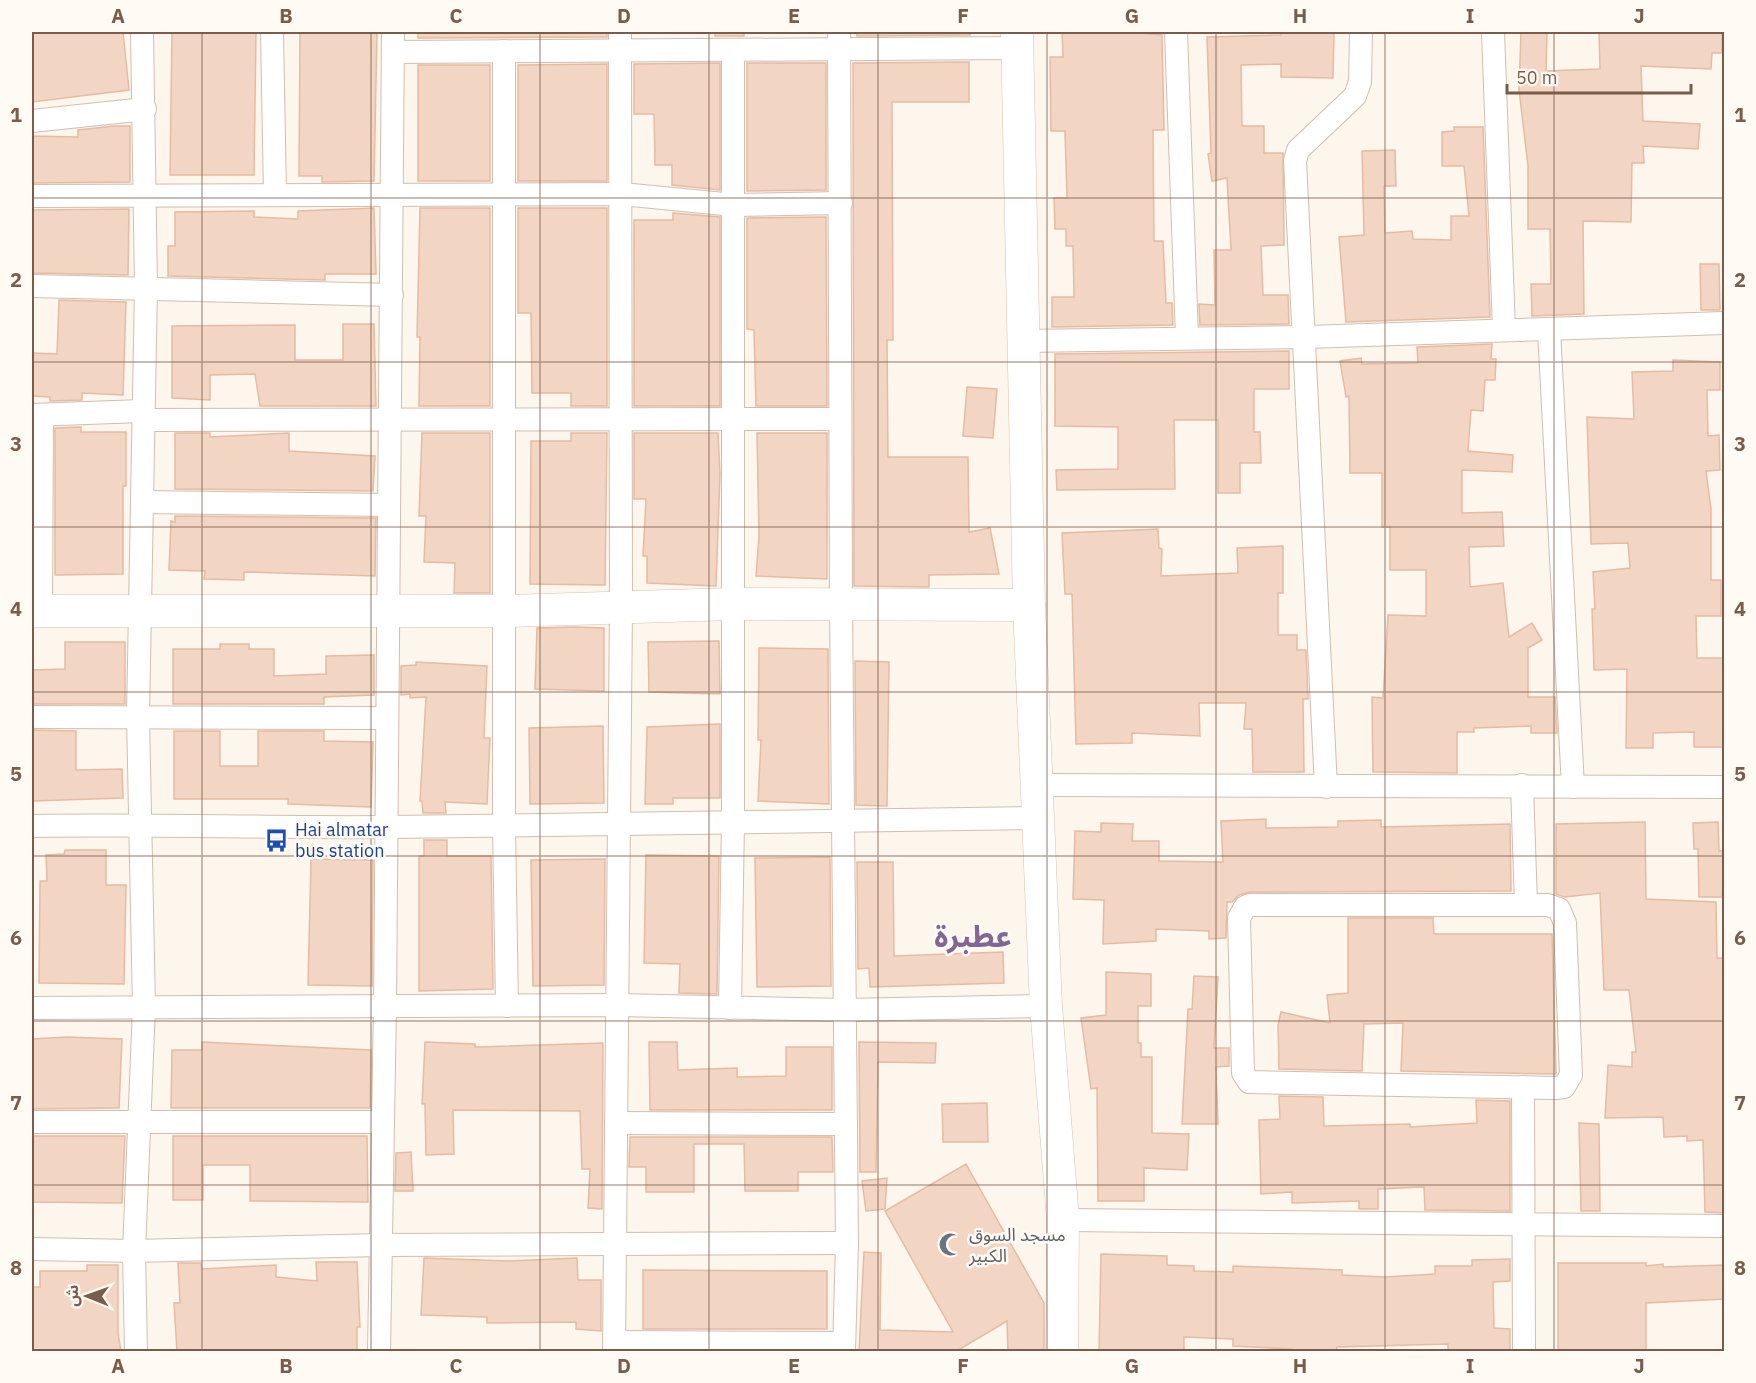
<svg xmlns="http://www.w3.org/2000/svg" width="1756" height="1383" font-family="'IBM Plex Sans','Noto Sans Arabic',sans-serif">
<style>
.building{fill:#f3d5c3;stroke:#e6bba3;stroke-width:1.5}
.lines{fill:none;stroke-linecap:round;stroke-linejoin:round}
.street-casing{stroke:#d1beb0;stroke-width:24}
.secondary-casing{stroke:#d6c0b0;stroke-width:33}
.street{stroke:#fff;stroke-width:22}
.secondary{stroke:#fff;stroke-width:32}
.grid{fill:none;stroke:#7a5c4d;stroke-width:1.5;stroke-opacity:0.55}
.labels{text-anchor:middle;stroke-width:5;stroke-linejoin:round;paint-order:stroke}
.transit-label{font-size:18px;fill:#164399;stroke:#fffaf3;text-anchor:start}
.worship-label{font-size:18px;fill:#5b616d;stroke:#fffaf3;text-anchor:start}
.town-label{font-size:30px;font-weight:bold;fill:#846695;stroke:#fffaf3}
.neatline{fill:none;stroke:#7a5c4d;stroke-width:2}
.grid-label{font-size:20px;text-anchor:middle;font-weight:bold;fill:#7a5c4d}
</style>
<rect width="100%" height="100%" fill="#fdf6ec"/>
<g class="building">
<polygon points="32,32 123,32 129,90 32,102"/>
<polygon points="172,32 256,32 254,175 170,175"/>
<polygon points="300,32 377,32 374,181 322,182 322,176 299,176"/>
<polygon points="418,32 607,32 607,37 418,38"/>
<rect x="715" y="32" width="29" height="4"/>
<polygon points="857,32 970,32 970,35 857,36"/>
<polygon points="1062,32 1128,32 1162,35 1164,130 1153,130 1154,241 1163,241 1166,303 1172,303 1173,325 1052,327 1052,297 1074,297 1073,246 1066,246 1066,229 1055,229 1054,198 1067,198 1065,131 1051,131 1050,57 1063,57"/>
<polygon points="1281,32 1334,32 1333,78 1281,77 1281,64 1241,65 1242,126 1264,126 1264,153 1283,153 1284,245 1261,246 1263,295 1288,295 1289,324 1200,325 1199,304 1215,305 1214,250 1231,250 1227,178 1212,181 1208,154 1211,153 1207,37 1281,35"/>
<polygon points="1521,32 1547,32 1546,71 1600,69 1599,32 1722,32 1722,53 1712,53 1711,69 1641,66 1643,121 1700,124 1698,149 1643,146 1644,163 1632,163 1631,222 1583,221 1584,314 1532,316 1531,284 1551,284 1550,229 1528,229 1528,166 1519,90"/>
<polygon points="969,62 969,102 892,102 893,340 887,340 888,457 968,457 969,532 990,528 999,574 929,575 929,587 854,586 853,63"/>
<polygon points="720,63 720,190 672,185 672,165 655,165 654,114 634,114 634,64"/>
<polygon points="747,63 826,63 826,190 747,191"/>
<polygon points="607,64 607,181 518,181 518,65"/>
<rect x="418" y="65" width="72" height="116"/>
<polygon points="114,126 130,126 130,182 32,183 32,136 78,137 78,130"/>
<polygon points="1454,127 1483,127 1490,317 1346,322 1339,237 1364,235 1362,151 1395,150 1396,186 1384,186 1385,233 1412,231 1413,239 1451,240 1451,216 1469,216 1464,166 1442,166 1442,132 1454,131"/>
<polygon points="374,208 376,274 325,274 325,280 168,276 168,246 175,246 175,212 254,211 254,217 298,219 298,211"/>
<polygon points="420,208 490,208 490,406 419,406 420,337 417,337"/>
<polygon points="518,208 607,208 607,406 571,406 571,393 532,393 531,313 518,313"/>
<polygon points="32,210 129,209 128,275 32,273"/>
<polygon points="673,213 720,217 720,406 634,406 634,220 673,220"/>
<polygon points="826,217 827,406 756,406 754,330 747,329 747,218"/>
<polygon points="1700,264 1719,264 1720,310 1701,310"/>
<polygon points="59,300 126,302 123,395 82,393 82,400 50,401 50,397 32,396 33,353 57,354"/>
<polygon points="343,324 374,324 376,406 260,406 255,374 210,375 210,400 172,398 172,326 295,325 295,360 343,360"/>
<polygon points="1492,344 1491,359 1496,359 1495,380 1485,380 1483,411 1471,410 1468,451 1513,455 1512,472 1462,470 1462,513 1502,512 1504,546 1469,547 1470,587 1503,583 1509,637 1532,623 1542,640 1528,648 1528,697 1555,697 1557,733 1531,733 1531,726 1474,728 1474,732 1457,732 1457,773 1373,772 1372,697 1383,698 1388,615 1426,616 1426,570 1390,570 1390,527 1382,527 1382,473 1350,473 1349,396 1346,397 1340,361 1361,358 1362,364 1418,363 1417,347"/>
<polygon points="1289,351 1289,389 1254,389 1254,432 1260,432 1261,463 1240,463 1240,493 1218,493 1218,420 1174,420 1175,489 1057,490 1056,470 1118,469 1118,427 1055,426 1055,354"/>
<polygon points="1673,360 1720,362 1720,390 1707,390 1708,436 1719,435 1720,470 1706,471 1711,509 1711,580 1721,580 1721,616 1696,616 1697,658 1724,658 1724,747 1694,747 1694,732 1653,733 1653,748 1626,748 1627,669 1594,670 1592,609 1595,609 1593,572 1630,568 1628,543 1591,544 1587,417 1634,419 1632,372 1673,371"/>
<polygon points="967,387 997,389 993,438 963,436"/>
<polygon points="81,427 81,432 126,432 126,486 123,486 123,574 55,575 55,428"/>
<polygon points="175,433 210,433 210,437 289,433 289,451 375,456 373,491 175,489"/>
<polygon points="422,433 490,433 490,593 454,593 455,563 424,562 426,516 419,516"/>
<polygon points="571,433 607,433 605,585 530,584 531,441 571,441"/>
<polygon points="634,433 718,433 720,474 716,586 647,583 647,556 643,556 646,499 634,499"/>
<polygon points="757,433 827,433 827,579 756,576 759,536"/>
<polygon points="175,516 376,518 375,576 244,572 244,580 204,579 205,571 169,570 171,521 175,522"/>
<polygon points="1158,529 1159,548 1162,549 1161,576 1238,573 1237,548 1283,546 1283,593 1278,593 1278,635 1297,635 1297,650 1306,650 1308,699 1303,699 1304,772 1253,772 1252,729 1244,729 1246,703 1199,703 1200,736 1132,733 1132,743 1076,744 1072,594 1065,594 1062,533"/>
<polygon points="576,627 604,628 604,691 535,689 537,628"/>
<polygon points="719,641 720,694 649,692 648,642"/>
<polygon points="65,642 125,642 125,704 32,704 32,670 65,669"/>
<polygon points="220,644 249,644 249,649 274,649 274,676 326,674 326,656 374,655 374,695 324,697 324,704 173,704 173,649 220,649"/>
<polygon points="759,648 828,649 829,804 758,801 761,740 758,740"/>
<polygon points="855,661 889,662 887,806 856,805"/>
<polygon points="416,662 487,666 484,738 490,738 487,804 445,802 446,813 423,813 422,801 420,801 426,697 410,698 410,694 401,695 401,666 416,665"/>
<polygon points="720,724 720,798 673,798 673,804 645,804 647,727"/>
<polygon points="603,726 604,803 530,804 529,728"/>
<polygon points="32,730 76,731 76,770 122,769 123,798 32,801"/>
<polygon points="174,731 220,731 220,766 258,766 258,731 324,731 324,741 373,742 371,807 288,804 288,799 174,799"/>
<polygon points="1266,819 1266,828 1338,827 1338,821 1381,820 1381,827 1510,824 1511,891 1250,892 1239,895 1232,902 1227,902 1226,938 1209,939 1209,931 1156,929 1156,941 1103,944 1104,900 1073,899 1075,831 1101,832 1101,823 1133,824 1132,841 1159,841 1159,861 1223,862 1221,821"/>
<polygon points="1645,822 1646,899 1716,902 1717,958 1725,958 1725,1213 1705,1212 1703,1140 1687,1141 1687,1136 1664,1137 1663,1117 1605,1118 1608,1065 1632,1067 1632,1052 1636,1052 1629,990 1604,990 1600,893 1565,897 1556,894 1556,824"/>
<polygon points="1718,822 1719,851 1725,851 1722,897 1699,897 1698,849 1694,849 1693,823"/>
<polygon points="424,840 447,840 447,856 491,856 493,989 419,991 419,856 424,856"/>
<polygon points="65,850 106,850 106,885 126,885 124,984 39,983 40,881 47,881 46,855 64,854"/>
<polygon points="646,855 719,856 717,994 679,993 680,964 644,963"/>
<polygon points="830,857 831,986 757,987 755,858"/>
<polygon points="311,859 373,860 372,986 308,985"/>
<polygon points="605,859 604,985 533,986 531,860"/>
<polygon points="857,862 893,862 894,956 1003,952 1004,983 870,987 869,968 858,969"/>
<polygon points="1348,918 1433,918 1434,934 1552,934 1556,1074 1401,1071 1403,1023 1364,1024 1362,1071 1279,1069 1278,1025 1281,1012 1330,1023 1327,995 1348,993"/>
<polygon points="1106,972 1151,974 1151,1006 1138,1006 1138,1043 1141,1043 1141,1057 1152,1057 1152,1133 1189,1134 1187,1170 1144,1168 1144,1201 1098,1201 1097,1088 1091,1089 1081,1018 1106,1015"/>
<polygon points="1194,976 1218,977 1214,1048 1229,1048 1229,1066 1216,1067 1218,1124 1182,1124 1188,1009 1192,1009"/>
<polygon points="68,1037 122,1039 119,1108 32,1109 32,1039"/>
<polygon points="202,1042 371,1050 370,1108 171,1108 172,1050 202,1050"/>
<polygon points="425,1042 475,1044 475,1047 603,1043 602,1209 588,1208 590,1169 582,1169 580,1111 453,1110 454,1154 426,1155 425,1104 422,1104"/>
<polygon points="649,1042 677,1042 678,1070 737,1068 737,1077 786,1076 786,1047 832,1047 832,1110 650,1110"/>
<polygon points="859,1042 936,1043 935,1063 878,1062 876,1172 860,1172"/>
<polygon points="1279,1096 1323,1097 1324,1126 1410,1124 1410,1127 1477,1123 1476,1100 1510,1101 1510,1211 1425,1210 1424,1187 1378,1189 1378,1209 1359,1209 1359,1201 1292,1203 1292,1192 1261,1194 1259,1120 1280,1119"/>
<polygon points="987,1103 988,1142 943,1142 942,1104"/>
<polygon points="1579,1123 1599,1124 1600,1211 1581,1211"/>
<polygon points="32,1136 125,1136 122,1203 32,1202"/>
<polygon points="173,1136 367,1136 368,1202 250,1201 250,1165 203,1165 203,1200 173,1200"/>
<polygon points="630,1137 832,1137 833,1172 798,1172 798,1191 745,1191 744,1144 694,1144 694,1192 646,1192 646,1167 629,1167"/>
<polygon points="411,1152 413,1191 395,1191 396,1153"/>
<polygon points="966,1164 1044,1303 1044,1352 1008,1352 1007,1321 955,1352 859,1352 864,1252 881,1253 880,1330 953,1332 885,1211"/>
<polygon points="887,1178 885,1209 866,1211 862,1181"/>
<polygon points="1101,1254 1167,1256 1167,1265 1194,1266 1194,1271 1233,1272 1233,1266 1342,1270 1342,1275 1385,1277 1435,1274 1435,1266 1472,1266 1472,1260 1510,1259 1510,1281 1493,1282 1494,1328 1510,1329 1510,1352 1448,1352 1448,1344 1337,1347 1336,1350 1292,1352 1292,1349 1233,1346 1233,1339 1184,1337 1184,1352 1099,1352"/>
<polygon points="424,1258 508,1261 577,1258 578,1280 601,1280 601,1331 576,1329 576,1322 487,1323 487,1317 421,1315"/>
<polygon points="316,1262 357,1262 360,1327 357,1327 357,1352 177,1352 174,1303 180,1303 178,1263 201,1263 202,1269 276,1265 276,1277 317,1281"/>
<polygon points="1558,1263 1646,1263 1646,1266 1663,1264 1663,1267 1725,1265 1725,1299 1646,1303 1646,1352 1558,1352"/>
<polygon points="87,1265 118,1265 118,1333 121,1352 32,1352 32,1287 40,1287 40,1271 87,1271"/>
<polygon points="643,1270 827,1271 827,1329 643,1329"/>
</g>
<g class="lines">
<defs>
<g id="street">
<polyline points="272,32 275,195"/>
<polyline points="839,32 841,605 847,1243 844,1352"/>
<polyline points="1176,32 1187,337"/>
<polyline points="1493,32 1504,330"/>
<polyline points="504,51 504,826 507,1006"/>
<polyline points="393,52 1016,48"/>
<polyline points="32,121 145,109"/>
<polyline points="32,196 622,194 734,205 841,203"/>
<polyline points="32,286 392,295"/>
<polyline points="1549,330 1573,787"/>
<polyline points="1022,341 1306,337 1724,323"/>
<polyline points="32,415 142,411"/>
<polyline points="143,420 840,419"/>
<polyline points="142,502 389,505"/>
<polyline points="41,611 42,415"/>
<polyline points="32,717 386,718"/>
<polyline points="1038,785 1724,787"/>
<polyline points="1522,785 1526,905"/>
<polyline points="1326,787 1295,161 1298,150 1355,96 1360,82 1361,32"/>
<path d="M 32,826 C 150,824 268,828 386,827 C 604,826 822,819 1039,818"/>
<polygon points="1250,905 1548,905 1559,909 1565,923 1571,1075 1564,1087 1556,1088 1249,1082 1243,1073 1239,918 1245,907"/>
<polyline points="32,1008 618,1005 845,1010 1046,1006"/>
<polyline points="730,1008 733,820 733,51"/>
<polyline points="1523,1087 1524,1352"/>
<polyline points="32,1122 383,1122"/>
<polyline points="616,1123 846,1124"/>
<polyline points="1063,1220 1724,1226"/>
<polyline points="32,1249 134,1251 380,1245 847,1243"/>
<polyline points="614,1342 844,1343"/>
<polyline points="136,1352 134,1251 144,1007 138,716 146,288 142,32"/>
<polyline points="379,1352 385,1007 393,32"/>
<polyline points="614,1352 621,606 620,32"/>
</g>
<g id="secondary">
<polyline points="1017,32 1029,605 1046,1006 1063,1220 1062,1352"/>
<polyline points="32,611 506,611 732,604 1029,605"/>
</g>
</defs>
<use href="#street" class="street-casing"/>
<use href="#secondary" class="secondary-casing"/>
<use href="#street" class="street"/>
<use href="#secondary" class="secondary"/>
</g>
<path class="grid" d="M 202,32 L 202,1352M 371,32 L 371,1352M 540,32 L 540,1352M 709,32 L 709,1352M 878,32 L 878,1352M 1047,32 L 1047,1352M 1216,32 L 1216,1352M 1385,32 L 1385,1352M 1554,32 L 1554,1352M 32,198 L 1724,198M 32,362 L 1724,362M 32,527 L 1724,527M 32,692 L 1724,692M 32,856 L 1724,856M 32,1021 L 1724,1021M 32,1185 L 1724,1185"/>
<defs>
<symbol id="bus-bare" viewBox="-9 -9 18 18"><path d="M-5-6H5V4H4V6H2V4H-2V6H-4V4H-5ZM-3.5-4V0h7V-4ZM-3.5 1.2v1.5H-2V1.2ZM2 1.2v1.5H3.5V1.2Z" fill="#1a4fb4" stroke="#fffaf3" stroke-width="2.5" paint-order="stroke"/></symbol>
<symbol id="mosque-bare" viewBox="-9 -9 18 18"><path d="M3.5-4.9A6 6 0 1 0 3.5 4.9A5 5 0 1 1 3.5-4.9Z" fill="#6b7280" stroke="#fffaf3" stroke-width="2.5" paint-order="stroke"/></symbol>
</defs>
<g fill-rule="evenodd">
<use href="#bus-bare" x="260" y="824" width="33" height="33"/>
<use href="#mosque-bare" x="934" y="1228" width="33" height="33"/>
</g>
<g class="labels">
<g class="transit-label">
<text x="295" y="836">Hai almatar<tspan x="295" dy="21">bus station</tspan></text>
</g>
<g class="worship-label">
<text x="969" y="1241">مسجد السوق<tspan x="969" dy="21">الكبير</tspan></text>
</g>
<g class="town-label">
<text x="973" y="947">عطبرة</text>
</g>
</g>
<rect width="1756" height="1383" fill="none" stroke="#fffaf3" stroke-width="66"/>
<g transform="translate(87 1296) rotate(271)" stroke="#fffaf3" stroke-width="4.5" paint-order="stroke">
<path d="M0-4.5L10 22L0 15L-10 22Z" fill="#7a5c4d"/>
<text y="-9" font-size="16" font-weight="bold" text-anchor="middle" fill="#7a5c4d">ش</text>
</g>
<path d="M1507 84v9h184v-9" fill="none" stroke="#7a5c4d" stroke-width="3"/>
<text x="1516" y="84" font-size="18" fill="#7a5c4d" stroke="#fffaf3" stroke-width="4.5" paint-order="stroke">50 m</text>
<rect x="33" y="33" width="1690" height="1317" class="neatline"/>
<g class="grid-label">
<text x="118" y="23">A</text>
<text x="286" y="23">B</text>
<text x="456" y="23">C</text>
<text x="624" y="23">D</text>
<text x="794" y="23">E</text>
<text x="963" y="23">F</text>
<text x="1132" y="23">G</text>
<text x="1300" y="23">H</text>
<text x="1470" y="23">I</text>
<text x="1639" y="23">J</text>
<text x="16" y="122">1</text>
<text x="1740" y="122">1</text>
<text x="16" y="287">2</text>
<text x="1740" y="287">2</text>
<text x="16" y="451">3</text>
<text x="1740" y="451">3</text>
<text x="16" y="616">4</text>
<text x="1740" y="616">4</text>
<text x="16" y="781">5</text>
<text x="1740" y="781">5</text>
<text x="16" y="945">6</text>
<text x="1740" y="945">6</text>
<text x="16" y="1110">7</text>
<text x="1740" y="1110">7</text>
<text x="16" y="1275">8</text>
<text x="1740" y="1275">8</text>
<text x="118" y="1373">A</text>
<text x="286" y="1373">B</text>
<text x="456" y="1373">C</text>
<text x="624" y="1373">D</text>
<text x="794" y="1373">E</text>
<text x="963" y="1373">F</text>
<text x="1132" y="1373">G</text>
<text x="1300" y="1373">H</text>
<text x="1470" y="1373">I</text>
<text x="1639" y="1373">J</text>
</g>
</svg>
